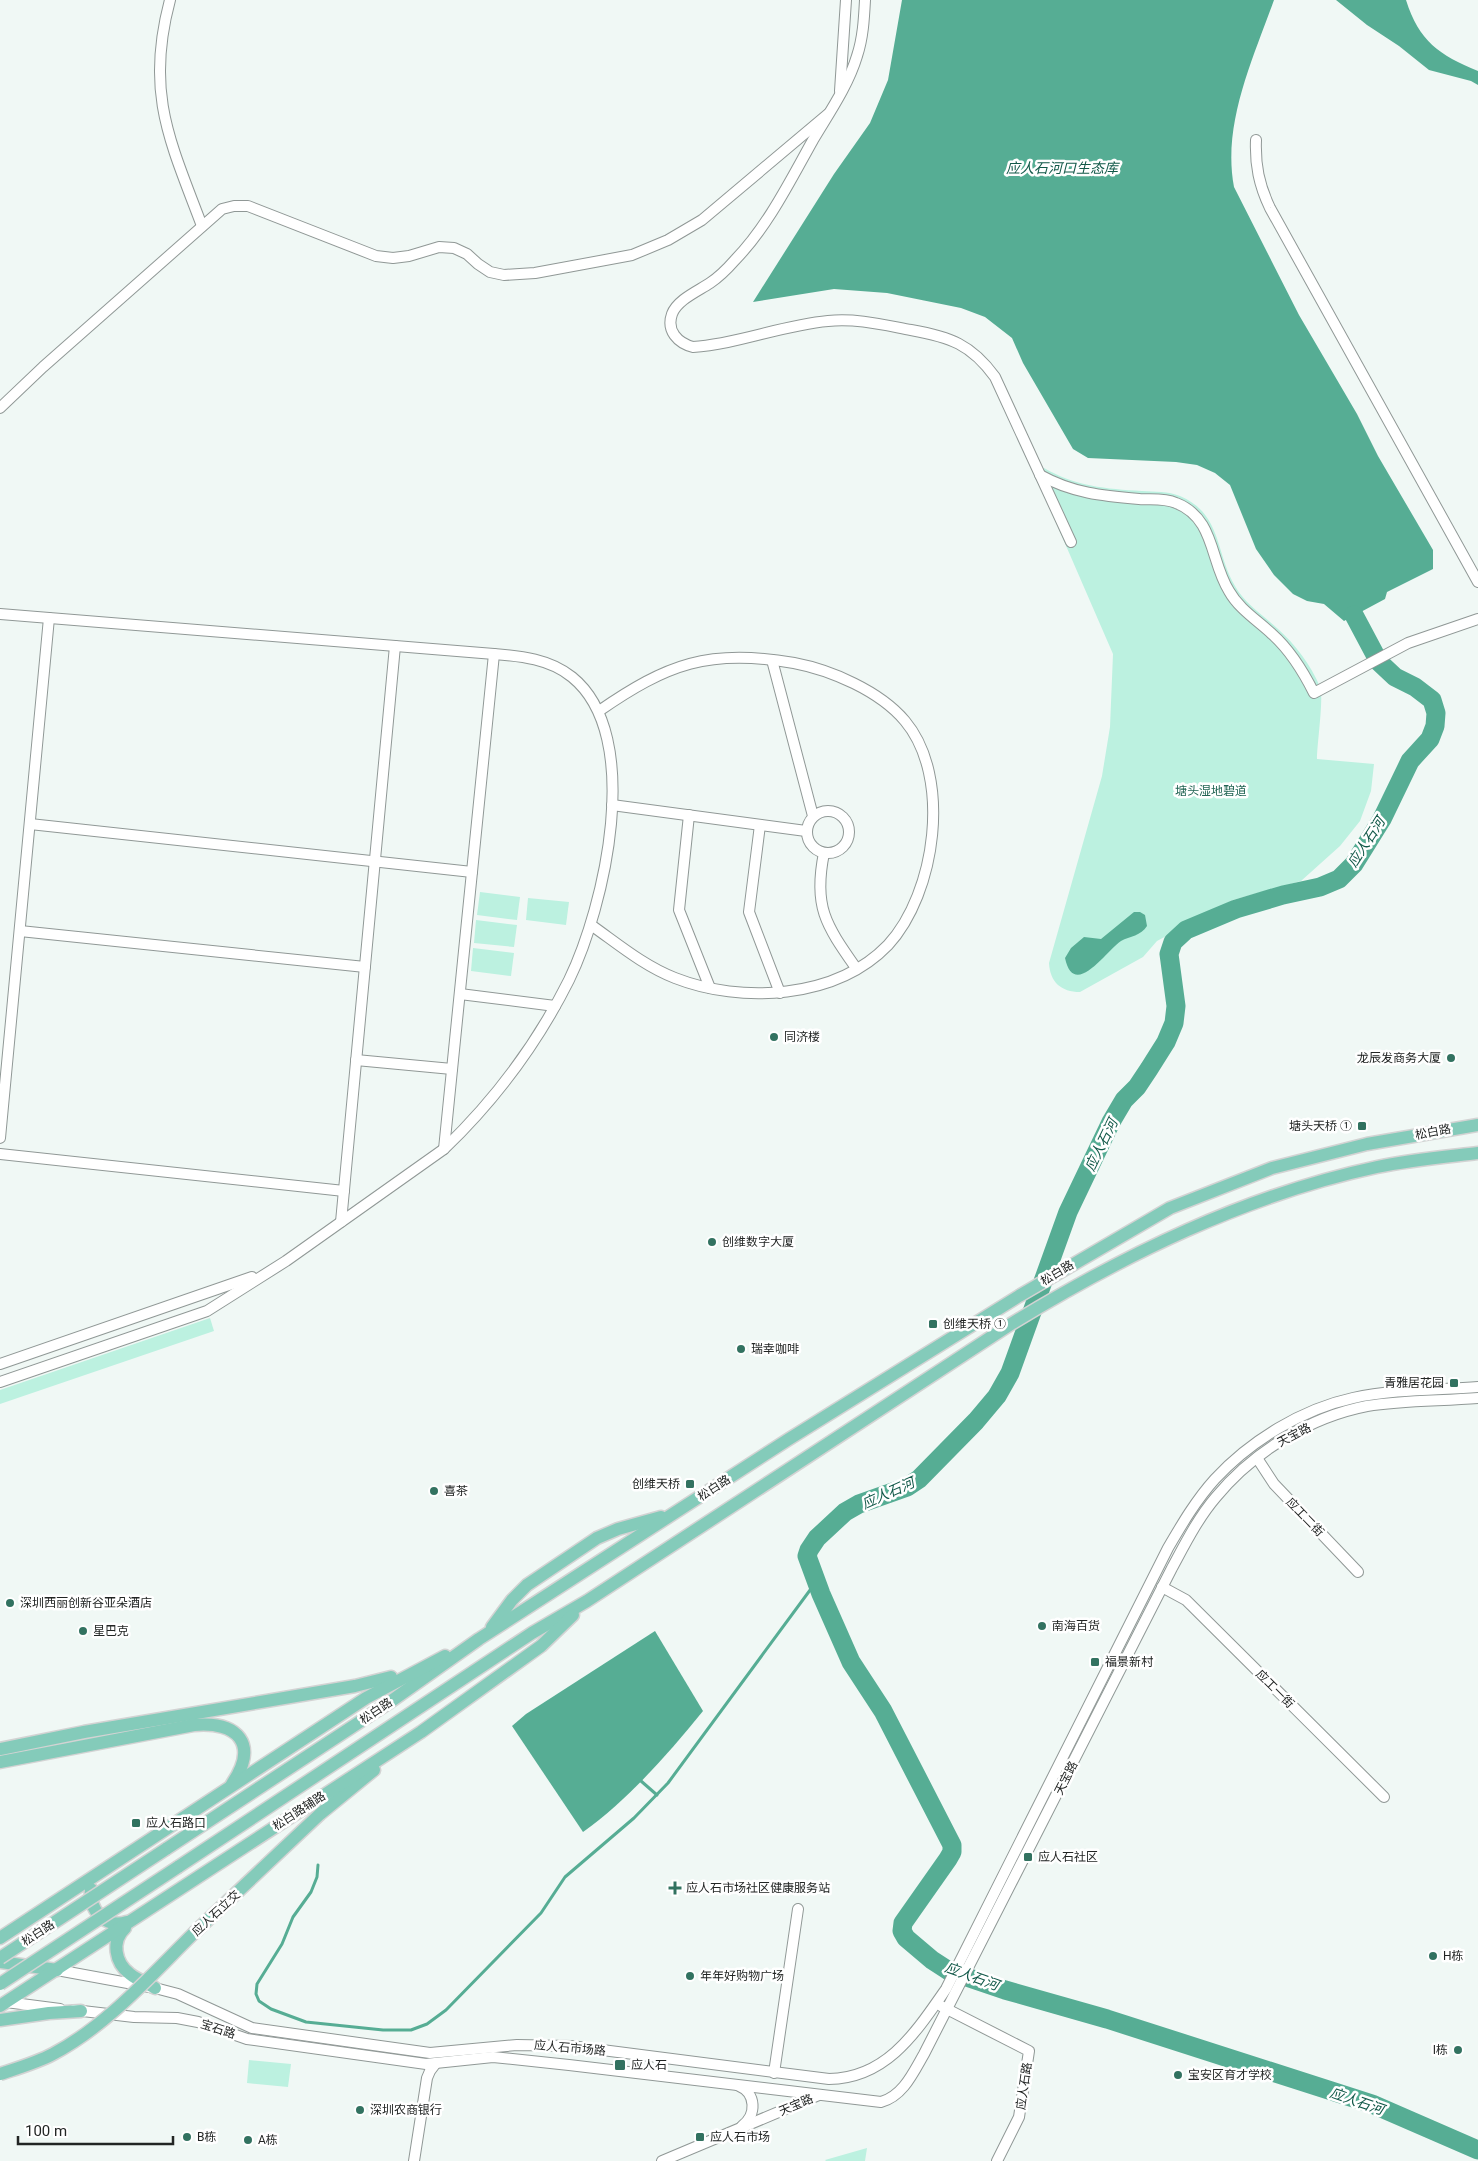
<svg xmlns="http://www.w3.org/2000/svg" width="1478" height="2161" font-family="Roboto,'Noto Sans SC',sans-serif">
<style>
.green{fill:#bcf1e0}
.water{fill:#56ad94}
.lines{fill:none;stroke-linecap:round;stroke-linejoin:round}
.stream{stroke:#56ad94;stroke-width:3}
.river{stroke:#56ad94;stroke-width:19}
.minor-casing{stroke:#909896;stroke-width:12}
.major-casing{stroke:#d3d3d3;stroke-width:15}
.minor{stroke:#fff;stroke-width:10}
.major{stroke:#84cbba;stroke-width:12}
.major-bridge-casing{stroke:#d3d3d3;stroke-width:15;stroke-linecap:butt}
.major-bridge{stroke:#84cbba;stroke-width:12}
.poi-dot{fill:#327260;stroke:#fff;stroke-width:2}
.labels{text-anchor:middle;stroke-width:5;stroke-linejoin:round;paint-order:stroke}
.park-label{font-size:12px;fill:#216453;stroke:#fff}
.poi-label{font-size:12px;fill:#222524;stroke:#fff;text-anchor:start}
.street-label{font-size:12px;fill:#222524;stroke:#fff}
.water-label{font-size:14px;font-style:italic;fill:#115848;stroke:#fff}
</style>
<rect width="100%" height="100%" fill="#f0f8f5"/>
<g class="green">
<path d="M 1044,468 C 1075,486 1106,489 1142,491 C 1155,492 1168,491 1180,496 C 1222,514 1215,552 1235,586 C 1245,604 1263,615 1278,629 C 1295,644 1311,665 1320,687 C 1324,697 1317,744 1317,759 L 1374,764 L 1371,791 L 1360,821 L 1340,846 L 1301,881 L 1233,900 L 1157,941 L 1143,957 L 1080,992 C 1061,992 1050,982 1049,963 L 1102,776 L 1110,727 L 1113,654 L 1034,472 Z"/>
<polygon points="480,892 520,897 517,920 477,915"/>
<polygon points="528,898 569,902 566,925 526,920"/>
<polygon points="476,920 517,925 514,947 474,943"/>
<polygon points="473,948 514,953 511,976 471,971"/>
<polygon points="210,1318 214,1331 0,1404 0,1390"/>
<polygon points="249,2060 291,2064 288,2087 247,2083"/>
<polygon points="867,2148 865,2161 826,2161 825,2160"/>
</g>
<g class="water">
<path d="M 902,0 L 1274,0 C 1253,59 1222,124 1234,187 L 1299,315 L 1357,414 L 1378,456 L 1433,550 L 1433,569 L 1387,592 L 1385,599 L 1344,621 L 1324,604 L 1307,601 L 1293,594 L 1274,575 L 1256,549 L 1230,485 L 1215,473 L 1197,465 L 1176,462 L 1088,458 L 1073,449 L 1023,363 L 1012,338 L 985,317 L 961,308 L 887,293 L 834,289 L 753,302 L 834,174 L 870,123 L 888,80 Z"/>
<path d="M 1336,0 L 1406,0 C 1419,41 1439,55 1478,71 L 1478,85 L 1471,81 L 1429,70 L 1399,46 L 1367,25 Z"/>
<path d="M 1134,912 L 1140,912 L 1145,915 L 1147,926 C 1141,936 1130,936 1121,941 C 1106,951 1074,1000 1065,958 L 1071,948 L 1084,937 L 1101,939 Z"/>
<path d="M 655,1631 L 703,1711 C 667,1755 629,1799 583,1832 L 512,1726 L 526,1714 Z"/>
</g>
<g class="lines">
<g class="stream">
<polyline points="641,1781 657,1795"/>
<polyline points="318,1865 317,1877 311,1892 293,1917 282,1944 257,1984 256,1994 259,2001 271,2009 306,2022 383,2030 411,2030 427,2024 446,2010 541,1913 565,1877 634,1818 668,1783 816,1582"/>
</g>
<polyline class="river" points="1354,615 1379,662 1395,677 1415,687 1432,700 1436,713 1435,726 1430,739 1410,761 1382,819 1354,864 1339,879 1320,887 1283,895 1236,909 1186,930 1173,942 1169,954 1176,1006 1174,1023 1166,1042 1149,1069 1137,1087 1124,1100 1111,1122 1068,1212 1010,1373 997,1396 976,1421 919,1479 907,1487 859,1504 845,1512 817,1538 809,1550 807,1556 821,1594 851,1662 883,1711 952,1845 952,1852 948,1859 903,1923 902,1931 906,1938 932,1960 949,1971 1005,1990 1107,2019 1372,2104 1478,2150"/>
<defs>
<g id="minor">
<path d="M 170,0 C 145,93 170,141 202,226"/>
<path d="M 865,0 C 864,19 863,38 857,56 C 848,86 829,113 813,140 C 790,181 768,226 735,260 C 728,268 719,277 710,283 C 698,291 677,300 672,314 C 666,331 678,343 693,347 C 738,344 782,325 828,321 C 856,318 884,325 911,330 C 950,337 971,344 995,377 L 1071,542"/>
<polyline points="840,91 846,0"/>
<path d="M 1256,140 C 1255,165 1259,185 1270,208 L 1478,582"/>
<polyline points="0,408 43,367 222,209 234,206 248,206 376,256 393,258 409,256 439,247 454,248 467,254 478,264 490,272 504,275 535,273 632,255 668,240 702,220 828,114"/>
<path d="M 1040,475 C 1072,493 1103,496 1139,499 C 1151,500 1164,498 1176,503 C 1215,518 1210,561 1229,591 C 1239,609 1257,620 1272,634 C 1290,650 1303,671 1314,693 L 1408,643 L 1478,619"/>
<path d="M 0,614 L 494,654 C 521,656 550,659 572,677 C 645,736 604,908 569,980 C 537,1044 495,1100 444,1149 L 286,1261 L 207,1311 L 0,1382"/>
<polyline points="772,660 813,816"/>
<polyline points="612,805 806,831"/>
<circle cx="828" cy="832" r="21"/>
<polyline points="689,815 679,910 710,988"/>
<polyline points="30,824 472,872"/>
<polyline points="760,825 749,912 780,993"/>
<path d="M 824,853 C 813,907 826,925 856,968"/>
<path d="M 591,925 C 618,944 644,966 675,978 C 741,1004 836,999 888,945 C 936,893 952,777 905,721 C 880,691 831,670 794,663 C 709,648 667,664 599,711"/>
<polyline points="20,931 365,967"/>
<polyline points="460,994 555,1006"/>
<polyline points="356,1060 452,1069"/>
<polyline points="0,1138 49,618"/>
<polyline points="444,1149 494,654"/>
<polyline points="0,1154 344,1191"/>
<polyline points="341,1222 395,646"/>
<polyline points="0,1364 252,1277"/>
<polyline points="1257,1458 1274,1484 1358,1572"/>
<polyline points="1162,1587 1186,1600 1384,1797"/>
<path d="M 57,1970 L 155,1988 L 178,1994 L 252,2028 L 430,2053 L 517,2045 L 571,2046 L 829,2079 C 887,2078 916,2032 946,1989 L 1168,1548 C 1182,1524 1196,1500 1215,1479 C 1250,1441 1302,1409 1353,1398 C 1394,1389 1437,1390 1478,1387"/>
<polyline points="6,2002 60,2009"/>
<polyline points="941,2006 1029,2051 1019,2117 997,2161"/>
<path d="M 74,2010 L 134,2017 L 177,2018 L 198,2022 L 247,2039 L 426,2064 L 493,2057 L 569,2065 L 881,2102 C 903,2096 913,2073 924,2054 L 1172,1568 C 1185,1544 1198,1518 1216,1497 C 1253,1452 1310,1417 1367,1406 C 1403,1400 1442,1401 1478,1398"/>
<polyline points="774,2073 798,1909"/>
<path d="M 739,2086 C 756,2093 757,2115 742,2126"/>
<polyline points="414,2161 427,2078 430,2071 436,2063"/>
<polyline points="662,2161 819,2095"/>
</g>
<g id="major">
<polyline points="492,1627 512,1600 527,1585 597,1538 618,1529 661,1517"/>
<polyline points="0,1749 84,1732 355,1686 391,1677"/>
<path d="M 0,1762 L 194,1725 C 238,1721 259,1744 232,1784"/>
<polyline points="166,1849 387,1704 479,1639 789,1439 1019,1296 1170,1208 1272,1168 1367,1144 1478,1125"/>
<path d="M 178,1867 L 532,1633 L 587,1601 L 1011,1324 C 1124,1255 1246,1195 1377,1167 C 1410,1160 1444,1157 1478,1153"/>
<path d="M 91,1889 C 89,1910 105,1929 127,1922"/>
<path d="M 125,1928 C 111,1941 115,1963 130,1974 C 137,1980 147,1983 155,1988"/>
<polyline points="195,1932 320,1814 374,1770"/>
<polyline points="0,1938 366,1698 445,1656"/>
<polyline points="0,1962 57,1970"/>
<polyline points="0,2006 421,1732 541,1646 573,1615"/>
<polyline points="0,2020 49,2013 81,2011"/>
</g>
</defs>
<use href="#minor" class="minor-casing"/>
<use href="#major" class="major-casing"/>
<use href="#minor" class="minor"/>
<use href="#major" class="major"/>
<defs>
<g id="major-bridge">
<polyline points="0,1958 166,1849"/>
<polyline points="0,1984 178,1867"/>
<path d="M 0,2074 C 18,2068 36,2063 53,2054 C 108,2025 151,1975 195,1932"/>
</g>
</defs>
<use href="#major-bridge" class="major-bridge-casing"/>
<use href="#major-bridge" class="major-bridge"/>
</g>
<g class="poi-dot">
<circle cx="774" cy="1037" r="5"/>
<circle cx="1451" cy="1058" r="5"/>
<rect x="1357" y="1121" width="10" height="10" rx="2.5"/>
<circle cx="712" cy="1242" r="5"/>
<rect x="928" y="1319" width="10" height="10" rx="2.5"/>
<circle cx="741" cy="1349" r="5"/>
<rect x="1449" y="1378" width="10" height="10" rx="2.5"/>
<rect x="685" y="1479" width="10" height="10" rx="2.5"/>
<circle cx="434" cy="1491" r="5"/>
<circle cx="10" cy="1603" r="5"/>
<circle cx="1042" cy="1626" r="5"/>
<circle cx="83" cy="1631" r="5"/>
<rect x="1090" y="1657" width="10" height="10" rx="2.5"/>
<rect x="131" y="1818" width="10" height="10" rx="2.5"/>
<rect x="1023" y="1852" width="10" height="10" rx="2.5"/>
<path d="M672.5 1880.5h5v5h5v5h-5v5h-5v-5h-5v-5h5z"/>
<circle cx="1433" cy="1956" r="5"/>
<circle cx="690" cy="1976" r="5"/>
<circle cx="1458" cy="2050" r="5"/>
<rect x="614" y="2059" width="12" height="12" rx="2.5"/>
<circle cx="1178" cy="2075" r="5"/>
<circle cx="360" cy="2110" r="5"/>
<circle cx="187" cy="2137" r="5"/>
<rect x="695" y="2132" width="10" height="10" rx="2.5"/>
<circle cx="248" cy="2140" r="5"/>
</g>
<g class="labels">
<g class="park-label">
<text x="1211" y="795">塘头湿地碧道</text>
</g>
<g class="poi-label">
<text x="784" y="1041">同济楼</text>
<text x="1441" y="1062" text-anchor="end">龙辰发商务大厦</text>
<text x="1352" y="1130" text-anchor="end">塘头天桥 ①</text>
<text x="722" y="1246">创维数字大厦</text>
<text x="943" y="1328">创维天桥 ①</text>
<text x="751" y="1353">瑞幸咖啡</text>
<text x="1444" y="1387" text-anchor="end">青雅居花园</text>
<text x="680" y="1488" text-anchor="end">创维天桥</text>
<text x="444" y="1495">喜茶</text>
<text x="20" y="1607">深圳西丽创新谷亚朵酒店</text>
<text x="1052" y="1630">南海百货</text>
<text x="93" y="1635">星巴克</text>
<text x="1105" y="1666">福景新村</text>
<text x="146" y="1827">应人石路口</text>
<text x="1038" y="1861">应人石社区</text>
<text x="686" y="1892">应人石市场社区健康服务站</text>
<text x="1443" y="1960">H栋</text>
<text x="700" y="1980">年年好购物广场</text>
<text x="1448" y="2054" text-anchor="end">I栋</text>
<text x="631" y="2069">应人石</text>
<text x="1188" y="2079">宝安区育才学校</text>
<text x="370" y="2114">深圳农商银行</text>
<text x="197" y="2141">B栋</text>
<text x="710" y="2141">应人石市场</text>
<text x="258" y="2144">A栋</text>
</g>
<g class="street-label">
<text transform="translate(1433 1132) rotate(-11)" y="4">松白路</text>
<text transform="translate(1057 1273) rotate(-31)" y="4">松白路</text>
<text transform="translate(1294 1435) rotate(-28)" y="4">天宝路</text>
<text transform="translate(714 1488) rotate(-33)" y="4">松白路</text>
<text transform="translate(1305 1517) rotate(46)" y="4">应工二街</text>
<text transform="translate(1275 1689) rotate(45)" y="4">应工一街</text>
<text transform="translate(376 1711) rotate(-34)" y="4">松白路</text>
<text transform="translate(1066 1778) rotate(-63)" y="4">天宝路</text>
<text transform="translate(299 1811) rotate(-33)" y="4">松白路辅路</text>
<text transform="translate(216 1913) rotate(-43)" y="4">应人石立交</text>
<text transform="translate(38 1933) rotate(-33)" y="4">松白路</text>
<text transform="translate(218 2029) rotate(18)" y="4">宝石路</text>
<text transform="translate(570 2048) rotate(5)" y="4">应人石市场路</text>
<text transform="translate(1024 2086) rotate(-82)" y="4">应人石路</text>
<text transform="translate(796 2105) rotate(-23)" y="4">天宝路</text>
</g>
<g class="water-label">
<text x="1062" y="173">应人石河口生态库</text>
<text transform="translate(1366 842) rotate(-57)" y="5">应人石河</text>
<text transform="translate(1101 1145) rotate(-64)" y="5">应人石河</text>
<text transform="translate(888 1493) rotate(-24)" y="5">应人石河</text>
<text transform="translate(972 1976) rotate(20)" y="5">应人石河</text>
<text transform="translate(1357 2101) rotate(19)" y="5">应人石河</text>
</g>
</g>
<path d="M18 2136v8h155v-8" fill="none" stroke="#222524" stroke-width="2.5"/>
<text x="25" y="2136" font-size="15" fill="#222524" stroke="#ffffff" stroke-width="4" paint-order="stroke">100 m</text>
</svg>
